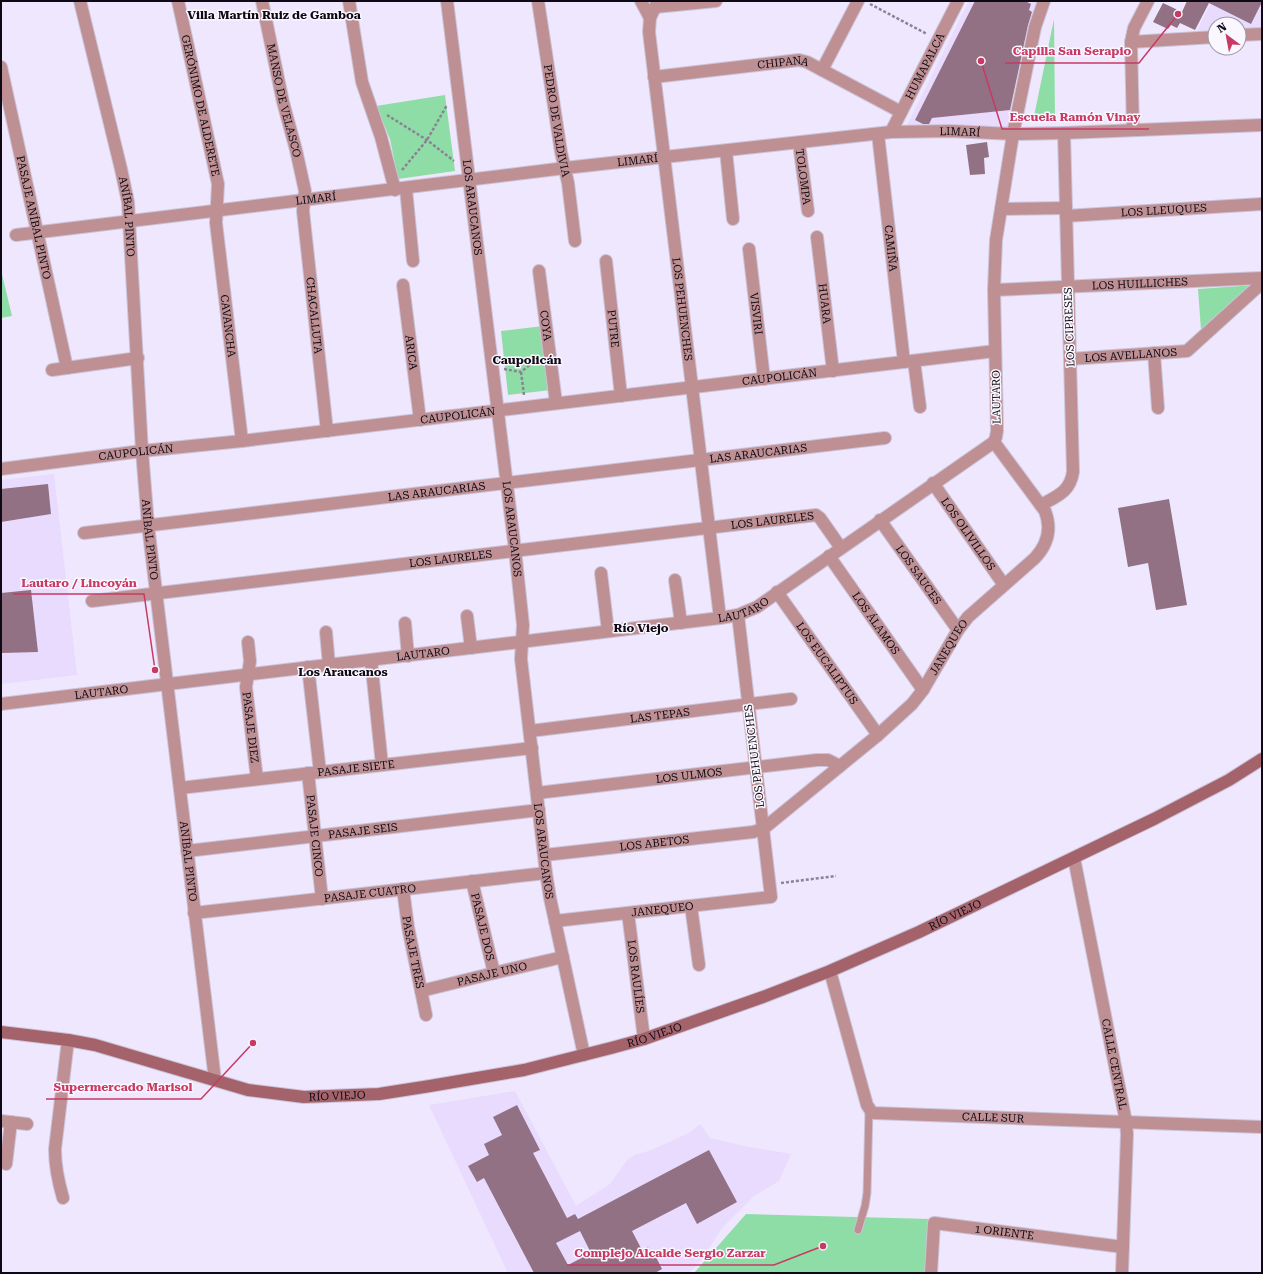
<svg xmlns="http://www.w3.org/2000/svg" width="1263" height="1274" font-family="'Roboto Serif',serif">
<style>
.built{fill:#e8dbfe}
.green{fill:#8fdda6}
.building{fill:#927184;fill-rule:evenodd}
.lines{fill:none;stroke-linecap:round;stroke-linejoin:round}
.lane-casing{stroke:#cbc3d8;stroke-width:9}
.street-casing{stroke:#cbc3d8;stroke-width:14}
.secondary-casing{stroke:#cbc3d8;stroke-width:14}
.path{stroke:#8a8395;stroke-width:2.5;stroke-dasharray:3 2;stroke-linecap:butt}
.lane{stroke:#be9094;stroke-width:7}
.street{stroke:#be9094;stroke-width:12}
.secondary{stroke:#a4636a;stroke-width:12}
.labels{text-anchor:middle;stroke-width:3;stroke-linejoin:round;paint-order:stroke}
.street-label{font-size:11px;fill:#0e0915;stroke:#faf7ff}
.neighbourhood-label{font-size:12px;font-weight:bold;fill:#0e0915;stroke:#faf7ff}
.leader{fill:none;stroke:#c83a63;stroke-width:1.5}
.callout-dot{fill:#c83a63;stroke:#faf7ff;stroke-width:1.5}
.callout-label{font-size:12px;text-anchor:middle;font-weight:bold;fill:#c83a63;stroke:#faf7ff;stroke-width:3;stroke-linejoin:round;paint-order:stroke}
</style>
<rect width="100%" height="100%" fill="#efe7fd"/>
<g class="built">
<polygon points="969,1 1039,1 1033,12 1007,128 906,127"/>
<polygon points="1212,1 1262,1 1262,28 1239,29 1239,24 1215,24 1215,30 1197,31"/>
<polygon points="54,474 77,675 1,684 1,480"/>
<polygon points="515,1091 576,1206 610,1184 627,1160 636,1154 649,1151 689,1133 700,1124 710,1138 744,1146 791,1154 779,1181 754,1196 722,1228 703,1258 689,1273 508,1273 429,1105"/>
</g>
<g class="green">
<polygon points="1054,19 1055,120 1033,121"/>
<polygon points="445,95 455,171 398,179 390,139 376,106"/>
<polygon points="1,270 12,316 1,318"/>
<polygon points="1255,285 1201,330 1198,289"/>
<polygon points="543,326 551,390 508,395 501,331"/>
<polygon points="746,1214 931,1219 926,1273 694,1273"/>
</g>
<g class="building">
<polygon points="975,1 1025,1 1031,4 1029,10 1032,12 1028,25 1010,110 932,118 929,124 923,124 915,120"/>
<polygon points="1187,1 1262,1 1262,2 1251,24 1209,3 1195,30 1180,23 1177,28 1171,25 1168,29 1153,22 1163,3 1182,12"/>
<polygon points="987,142 989,157 984,158 985,174 970,175 966,145"/>
<polygon points="48,484 51,514 1,522 1,489"/>
<polygon points="1169,499 1187,605 1156,610 1148,563 1128,567 1118,508"/>
<polygon points="31,590 38,652 2,653 1,643 1,593"/>
<path d="M 517,1105 L 540,1150 L 533,1153 L 567,1218 L 575,1214 L 578,1219 L 709,1150 L 737,1202 L 697,1224 L 686,1203 L 632,1231 L 642,1250 L 648,1247 L 653,1258 L 656,1257 L 662,1269 L 655,1273 L 534,1273 L 484,1178 L 477,1182 L 468,1166 L 489,1155 L 484,1144 L 502,1135 L 493,1117 ZM 580,1231 L 591,1253 L 568,1265 L 556,1243 Z"/>
</g>
<g class="lines">
<defs>
<polyline id="lane" points="858,1230 865,1206 867,1193 869,1109"/>
<g id="street">
<path id="s1" d="M 80,1 L 121,169 L 128,202 L 142,451 L 148,525 L 215,1080"/>
<path id="s2" d="M 178,1 L 218,184 L 216,223 L 242,441"/>
<path id="s3" d="M 262,1 L 283,102 L 296,150 L 305,191 L 303,211 L 327,431"/>
<polyline points="349,1 362,82 381,137 395,190"/>
<path id="s4" d="M 447,1 L 515,550 L 523,625 L 521,659 L 546,873 L 550,898 L 584,1055"/>
<path id="s5" d="M 538,1 L 561,152 L 568,183 L 575,241"/>
<polyline points="641,1 650,18"/>
<path id="s6" d="M 658,1 L 650,18 L 649,32 L 720,618"/>
<polyline points="655,7 716,1"/>
<polyline points="1239,35 1262,34"/>
<polyline points="1131,42 1215,37"/>
<path id="s7" d="M 1,67 L 67,368"/>
<polyline points="822,70 858,1"/>
<path id="s8" d="M 654,77 L 799,60 L 807,62 L 901,112"/>
<polyline points="1133,130 1131,42 1134,28 1148,1"/>
<path id="s9" d="M 891,132 L 958,1"/>
<path id="s10" d="M 878,134 L 904,362"/>
<path id="s11" d="M 799,143 L 808,211"/>
<polyline points="726,151 733,219"/>
<polyline points="406,189 413,261"/>
<polyline points="1001,209 1066,208"/>
<path id="s12" d="M 1066,216 L 1262,204"/>
<path id="s13" d="M 16,235 L 565,168 L 891,132 L 951,131 L 1013,134 L 1064,133 L 1262,125"/>
<path id="s14" d="M 817,237 L 833,371"/>
<path id="s15" d="M 749,249 L 764,379"/>
<path id="s16" d="M 606,261 L 621,396"/>
<path id="s17" d="M 539,271 L 556,403"/>
<path id="s18" d="M 403,285 L 420,420"/>
<path id="s19" d="M 994,290 L 1262,278"/>
<polyline points="1154,353 1158,408"/>
<path id="s20" d="M 1070,359 L 1187,351 L 1262,283"/>
<polyline points="914,361 920,407"/>
<polyline points="52,370 138,358"/>
<path id="s21" d="M 1,469 L 142,451 L 242,441 L 995,351"/>
<path id="s22" d="M 933,483 L 1004,585"/>
<path d="M 1041,505 C 1057,496 1070,492 1073,472 L 1064,133"/>
<path id="s23" d="M 880,520 L 958,630"/>
<path id="s24" d="M 84,533 L 885,438"/>
<path id="s25" d="M 829,556 L 923,690"/>
<polyline points="601,573 608,631"/>
<polyline points="675,580 681,623"/>
<path id="s26" d="M 777,592 L 878,735"/>
<path id="s27" d="M 92,601 L 816,515 L 820,518 L 841,548"/>
<polyline points="467,616 471,648"/>
<polyline points="405,623 408,656"/>
<polyline points="326,632 329,665"/>
<path id="s28" d="M 248,642 L 250,661 L 246,687 L 257,779"/>
<polyline points="371,660 382,765"/>
<polyline points="308,667 320,772"/>
<path id="s29" d="M 1,704 L 720,618 L 738,615 L 757,607 L 994,442 L 996,437 L 997,431 L 994,290 L 996,240 L 1013,134 L 1035,27 L 1044,1"/>
<path id="s30" d="M 530,731 L 791,699"/>
<path id="s31" d="M 308,773 L 322,899"/>
<path id="s32" d="M 180,788 L 532,748"/>
<path id="s33" d="M 537,793 L 817,760 L 828,760 L 840,766"/>
<path id="s34" d="M 187,851 L 539,810"/>
<path id="s35" d="M 545,855 L 753,832 L 763,829 L 878,735 L 912,704 L 923,690 L 958,630 L 968,617 L 1035,558 C 1048,544 1052,529 1045,511 L 994,442"/>
<path id="s36" d="M 1074,858 L 1126,1122 L 1127,1134 L 1122,1273"/>
<path id="s37" d="M 472,881 L 494,973"/>
<path id="s38" d="M 403,889 L 408,927 L 426,1015"/>
<polyline points="691,906 699,965"/>
<path id="s39" d="M 194,913 L 546,873"/>
<path id="s40" d="M 628,913 L 644,1039"/>
<path id="s41" d="M 555,921 L 771,897 L 738,615"/>
<path id="s42" d="M 830,971 L 867,1105 L 871,1111 L 874,1113 L 1262,1127"/>
<path id="s43" d="M 421,991 L 494,973 L 563,957"/>
<polyline points="1,1121 27,1124"/>
<polyline points="6,1164 11,1122"/>
<path d="M 63,1198 C 58,1181 55,1166 55,1149 L 68,1040"/>
<path id="s44" d="M 931,1273 L 934,1223 L 1123,1247"/>
</g>
<g id="secondary">
<path id="s45" d="M 1,1032 L 68,1040 L 95,1045 L 248,1090 L 304,1097 L 379,1094 L 430,1086 L 524,1070 L 611,1048 L 644,1039 L 763,997 L 830,971 L 919,932 L 1154,819 L 1229,780 L 1262,759"/>
</g>
</defs>
<use href="#lane" class="lane-casing"/>
<use href="#street" class="street-casing"/>
<use href="#secondary" class="secondary-casing"/>
<g class="path">
<polyline points="870,4 927,34"/>
<polyline points="387,115 427,140 454,161"/>
<polyline points="402,170 427,140 447,105"/>
<polyline points="504,369 521,372 538,358"/>
<polyline points="521,372 524,395"/>
<polyline points="781,883 836,876"/>
</g>
<use href="#lane" class="lane"/>
<use href="#street" class="street"/>
<use href="#secondary" class="secondary"/>
</g>
<g class="labels">
<g class="street-label">
<text dy="4" stroke="none"><textPath href="#s8" startOffset="130">CHIPANA</textPath></text>
<text dy="4" stroke="none"><textPath href="#s9" startOffset="74">HUMAPALCA</textPath></text>
<text dy="4" stroke="none"><textPath href="#s3" startOffset="102">MANSO DE VELASCO</textPath></text>
<text dy="4" stroke="none"><textPath href="#s2" startOffset="107">GERÓNIMO DE ALDERETE</textPath></text>
<text dy="4" stroke="none"><textPath href="#s5" startOffset="121">PEDRO DE VALDIVIA</textPath></text>
<text dy="4" stroke="none"><textPath href="#s13" startOffset="950">LIMARÍ</textPath></text>
<text dy="4" stroke="none"><textPath href="#s13" startOffset="626">LIMARÍ</textPath></text>
<text dy="4" stroke="none"><textPath href="#s11" startOffset="34">TOLOMPA</textPath></text>
<text dy="4" stroke="none"><textPath href="#s13" startOffset="302">LIMARÍ</textPath></text>
<text dy="4" stroke="none"><textPath href="#s4" startOffset="208">LOS ARAUCANOS</textPath></text>
<text dy="4" stroke="none"><textPath href="#s12" startOffset="98">LOS LLEUQUES</textPath></text>
<text dy="4" stroke="none"><textPath href="#s1" startOffset="221">ANÍBAL PINTO</textPath></text>
<text dy="4" stroke="none"><textPath href="#s7" startOffset="154">PASAJE ANÍBAL PINTO</textPath></text>
<text dy="4" stroke="none"><textPath href="#s10" startOffset="115">CAMIÑA</textPath></text>
<text dy="4" stroke="none"><textPath href="#s19" startOffset="146">LOS HUILLICHES</textPath></text>
<text dy="4" stroke="none"><textPath href="#s14" startOffset="67">HUARA</textPath></text>
<text dy="4" stroke="none"><textPath href="#s6" startOffset="312">LOS PEHUENCHES</textPath></text>
<text dy="4" stroke="none"><textPath href="#s15" startOffset="65">VISVIRI</textPath></text>
<text dy="4" stroke="none"><textPath href="#s3" startOffset="320">CHACALLUTA</textPath></text>
<text dy="4" stroke="none"><textPath href="#s2" startOffset="330">CAVANCHA</textPath></text>
<text dy="4" stroke="none"><textPath href="#s17" startOffset="55">COYA</textPath></text>
<text transform="translate(1069 327) rotate(-92)" y="4">LOS CIPRESES</text>
<text dy="4" stroke="none"><textPath href="#s16" startOffset="68">PUTRE</textPath></text>
<text dy="4" stroke="none"><textPath href="#s18" startOffset="68">ARICA</textPath></text>
<text dy="4" stroke="none"><textPath href="#s20" startOffset="61">LOS AVELLANOS</textPath></text>
<text dy="4" stroke="none"><textPath href="#s21" startOffset="784">CAUPOLICÁN</textPath></text>
<text transform="translate(996 397) rotate(-91)" y="4">LAUTARO</text>
<text dy="4" stroke="none"><textPath href="#s21" startOffset="460">CAUPOLICÁN</textPath></text>
<text dy="4" stroke="none"><textPath href="#s21" startOffset="136">CAUPOLICÁN</textPath></text>
<text dy="4" stroke="none"><textPath href="#s24" startOffset="679">LAS ARAUCARIAS</textPath></text>
<text dy="4" stroke="none"><textPath href="#s24" startOffset="355">LAS ARAUCARIAS</textPath></text>
<text dy="4" stroke="none"><textPath href="#s27" startOffset="685">LOS LAURELES</textPath></text>
<text dy="4" stroke="none"><textPath href="#s4" startOffset="532">LOS ARAUCANOS</textPath></text>
<text dy="4" stroke="none"><textPath href="#s22" startOffset="62">LOS OLIVILLOS</textPath></text>
<text dy="4" stroke="none"><textPath href="#s1" startOffset="545">ANÍBAL PINTO</textPath></text>
<text dy="4" stroke="none"><textPath href="#s27" startOffset="361">LOS LAURELES</textPath></text>
<text dy="4" stroke="none"><textPath href="#s23" startOffset="67">LOS SAUCES</textPath></text>
<text dy="4" stroke="none"><textPath href="#s29" startOffset="749">LAUTARO</textPath></text>
<text dy="4" stroke="none"><textPath href="#s25" startOffset="82">LOS ÁLAMOS</textPath></text>
<text dy="4" stroke="none"><textPath href="#s35" startOffset="482">JANEQUEO</textPath></text>
<text dy="4" stroke="none"><textPath href="#s29" startOffset="425">LAUTARO</textPath></text>
<text dy="4" stroke="none"><textPath href="#s26" startOffset="87">LOS EUCALIPTUS</textPath></text>
<text dy="4" stroke="none"><textPath href="#s29" startOffset="101">LAUTARO</textPath></text>
<text dy="4" stroke="none"><textPath href="#s30" startOffset="131">LAS TEPAS</textPath></text>
<text dy="4" stroke="none"><textPath href="#s28" startOffset="86">PASAJE DIEZ</textPath></text>
<text transform="translate(754 756) rotate(-97)" y="4">LOS PEHUENCHES</text>
<text dy="4" stroke="none"><textPath href="#s32" startOffset="177">PASAJE SIETE</textPath></text>
<text dy="4" stroke="none"><textPath href="#s33" startOffset="153">LOS ULMOS</textPath></text>
<text dy="4" stroke="none"><textPath href="#s34" startOffset="177">PASAJE SEIS</textPath></text>
<text dy="4" stroke="none"><textPath href="#s31" startOffset="63">PASAJE CINCO</textPath></text>
<text dy="4" stroke="none"><textPath href="#s35" startOffset="110">LOS ABETOS</textPath></text>
<text dy="4" stroke="none"><textPath href="#s4" startOffset="856">LOS ARAUCANOS</textPath></text>
<text dy="4" stroke="none"><textPath href="#s1" startOffset="869">ANÍBAL PINTO</textPath></text>
<text dy="4" stroke="none"><textPath href="#s39" startOffset="177">PASAJE CUATRO</textPath></text>
<text dy="4" stroke="none"><textPath href="#s41" startOffset="108">JANEQUEO</textPath></text>
<text dy="4" stroke="none"><textPath href="#s45" startOffset="992">RÍO VIEJO</textPath></text>
<text dy="4" stroke="none"><textPath href="#s37" startOffset="47">PASAJE DOS</textPath></text>
<text dy="4" stroke="none"><textPath href="#s38" startOffset="64">PASAJE TRES</textPath></text>
<text dy="4" stroke="none"><textPath href="#s43" startOffset="73">PASAJE UNO</textPath></text>
<text dy="4" stroke="none"><textPath href="#s40" startOffset="64">LOS RAULÍES</textPath></text>
<text dy="4" stroke="none"><textPath href="#s45" startOffset="668">RÍO VIEJO</textPath></text>
<text dy="4" stroke="none"><textPath href="#s36" startOffset="210">CALLE CENTRAL</textPath></text>
<text dy="4" stroke="none"><textPath href="#s45" startOffset="344">RÍO VIEJO</textPath></text>
<text dy="4" stroke="none"><textPath href="#s42" startOffset="269">CALLE SUR</textPath></text>
<text dy="4" stroke="none"><textPath href="#s44" startOffset="121">1 ORIENTE</textPath></text>
</g>
<g class="neighbourhood-label">
<text x="274" y="19">Villa Martín Ruiz de Gamboa</text>
<text x="527" y="364">Caupolicán</text>
<text x="641" y="632">Río Viejo</text>
<text x="343" y="676">Los Araucanos</text>
</g>
</g>
<path class="leader" d="M1178 14L1139 63H1005M981 61L1002 129H1149M155 670L144 594H13M253 1043L201 1099H46M823 1246L774 1265H567"/>
<g class="callout-dot">
<circle cx="1178" cy="14" r="4"/>
<circle cx="981" cy="61" r="4"/>
<circle cx="155" cy="670" r="4"/>
<circle cx="253" cy="1043" r="4"/>
<circle cx="823" cy="1246" r="4"/>
</g>
<g class="callout-label">
<text x="1072" y="55">Capilla San Serapio</text>
<text x="1075" y="121">Escuela Ramón Vinay</text>
<text x="79" y="587">Lautaro / Lincoyán</text>
<text x="123" y="1091">Supermercado Marisol</text>
<text x="670" y="1257">Complejo Alcalde Sergio Zarzar</text>
</g>
<rect width="1263" height="1274" fill="none" stroke="#0e0915" stroke-width="4"/>
<g transform="translate(1227 36) rotate(328)"><circle r="19" fill="#faf7ff" stroke="#9c98a1"/>
<path d="M0-3L7 15L0 10L-7 15Z" fill="#c83a63"/>
<text y="-6" font-size="11" font-weight="bold" text-anchor="middle" fill="#0e0915">N</text>
</g>
</svg>
